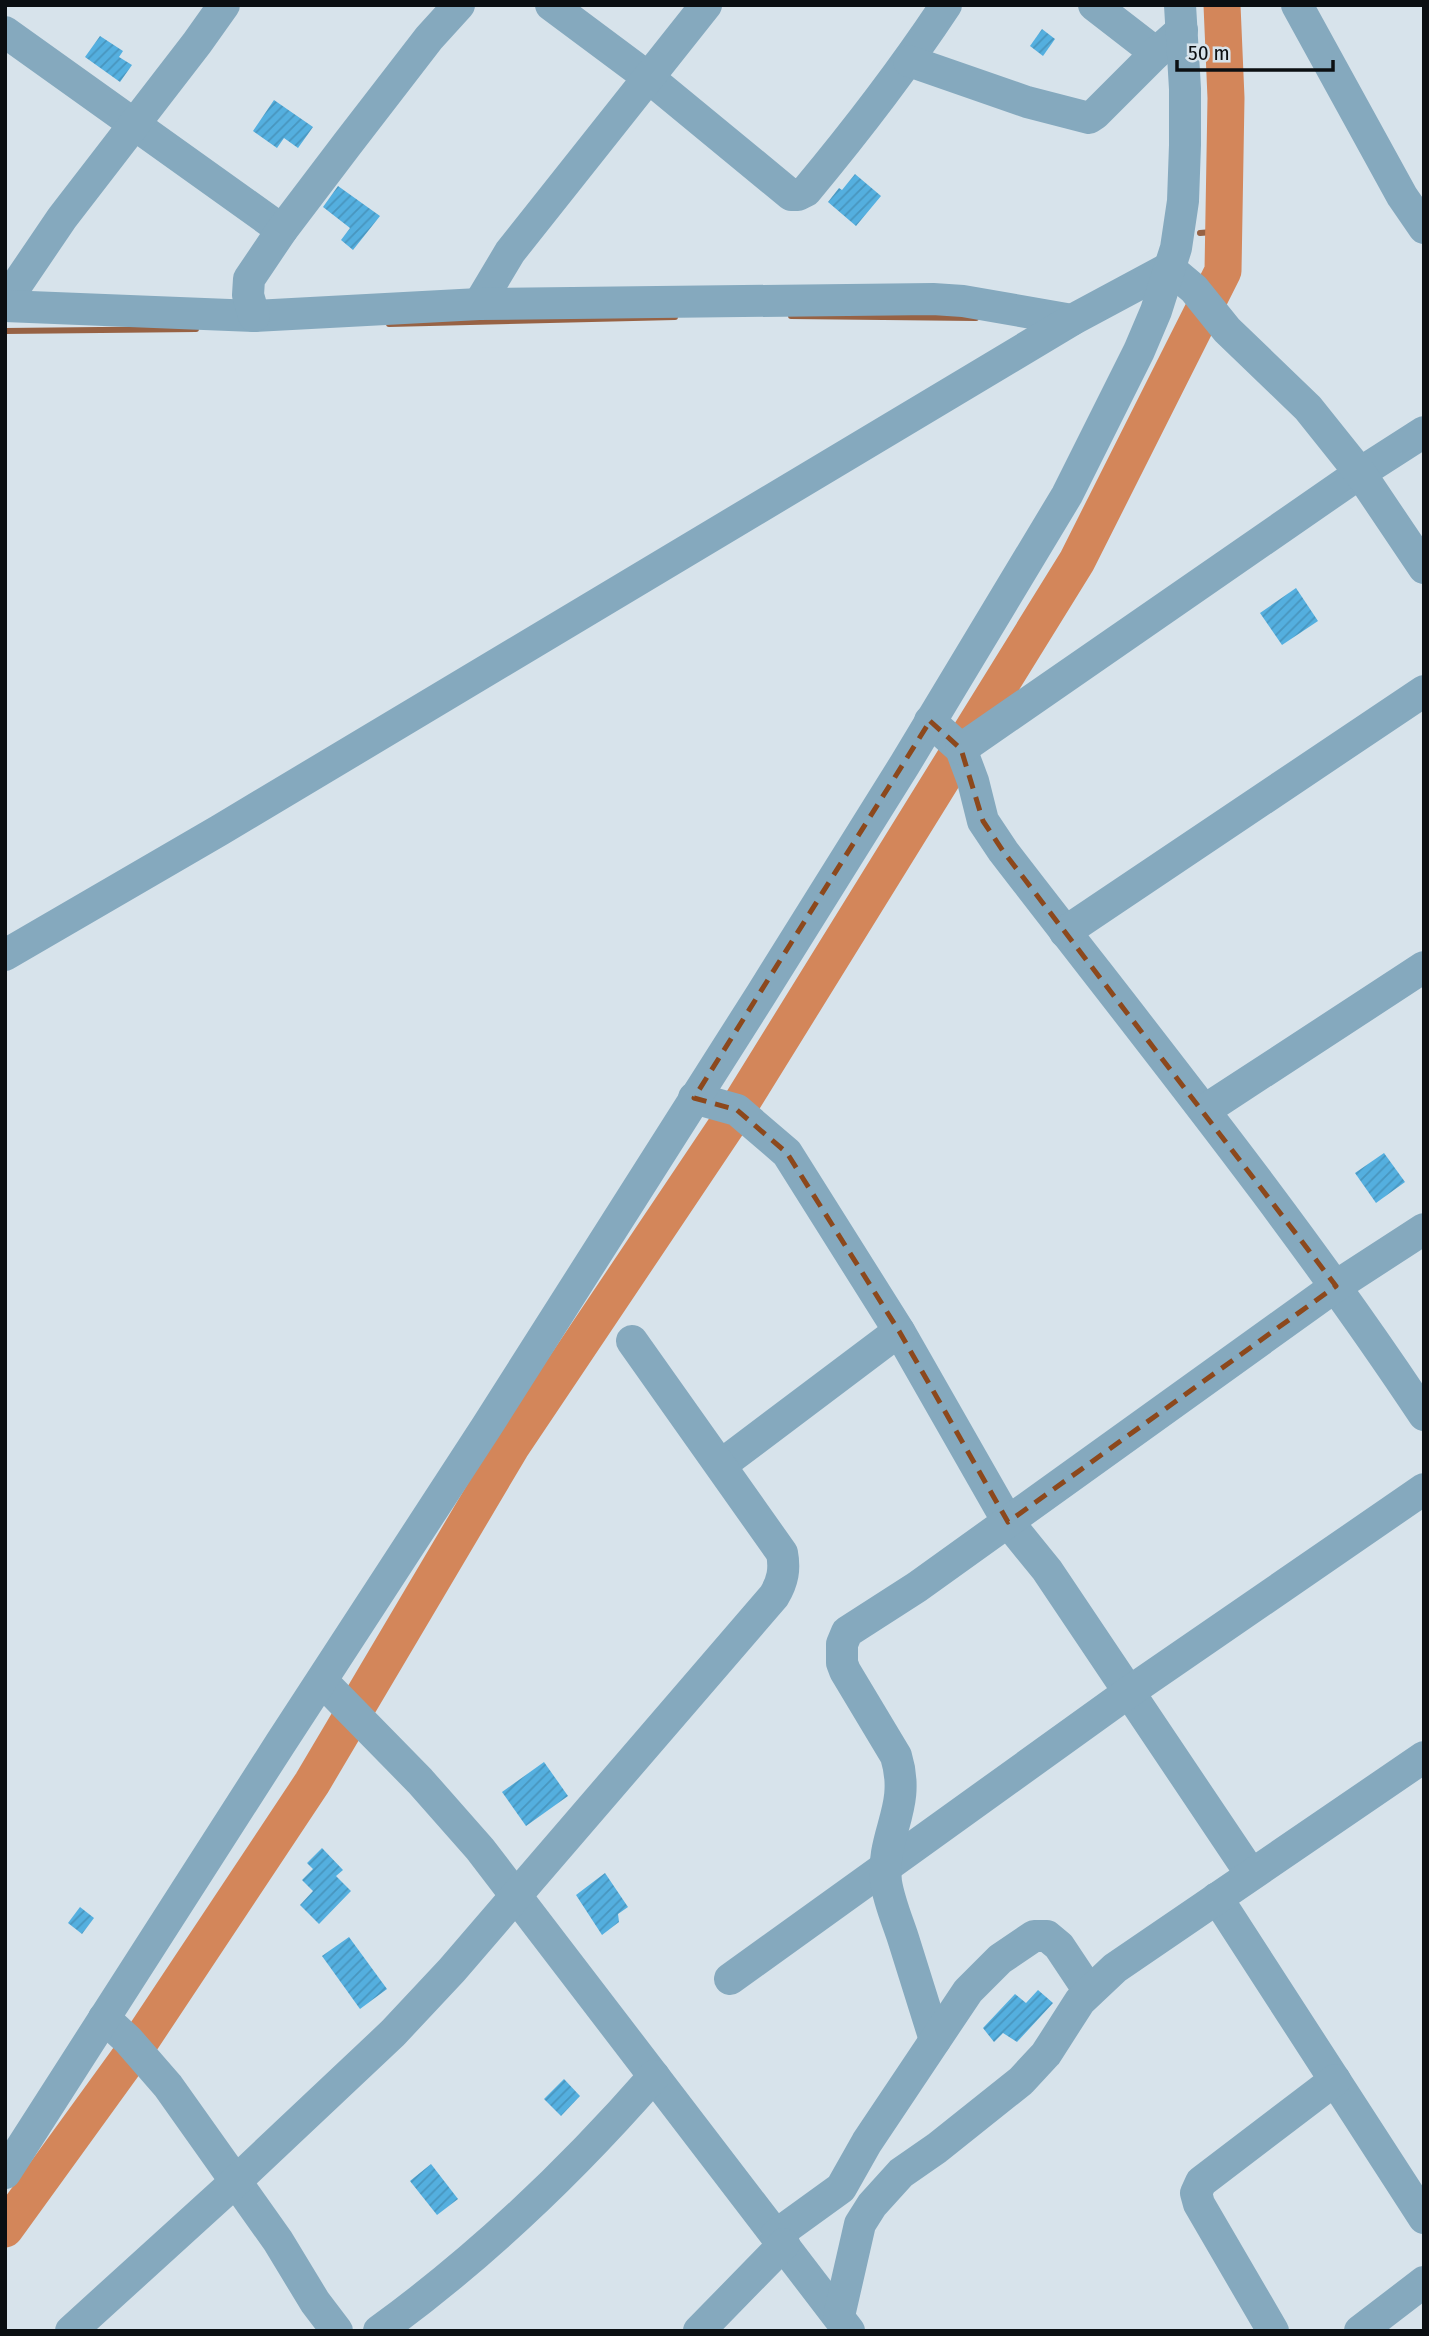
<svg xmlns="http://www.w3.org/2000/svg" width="1429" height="2336" font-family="'Fira Sans Condensed',sans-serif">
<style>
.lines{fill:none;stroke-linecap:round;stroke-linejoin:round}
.stream{stroke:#976244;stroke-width:6}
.river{stroke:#d3865a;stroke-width:37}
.building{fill:url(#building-hatch)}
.minor{stroke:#85a9be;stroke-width:32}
.marked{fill:none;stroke:#8c481c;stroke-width:5;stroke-dasharray:14 9;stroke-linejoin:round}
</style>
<defs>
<pattern id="building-hatch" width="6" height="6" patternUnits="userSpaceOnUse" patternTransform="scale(1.75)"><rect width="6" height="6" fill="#54afdf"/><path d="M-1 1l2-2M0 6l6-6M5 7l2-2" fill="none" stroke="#4895be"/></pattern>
</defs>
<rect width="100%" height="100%" fill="#d7e3eb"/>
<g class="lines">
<g class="stream">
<polyline points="1200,233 1224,231"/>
<polyline points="791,316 976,318"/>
<polyline points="389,324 675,317"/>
<polyline points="5,331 196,329"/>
</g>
<polyline class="river" points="5,2229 136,2048 312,1783 511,1447 737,1110 1077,561 1223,271 1226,98 1222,5"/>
</g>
<g class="building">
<polygon points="1042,29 1055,39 1043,56 1030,46"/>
<polygon points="100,36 123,51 119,57 132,65 120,82 85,57"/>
<polygon points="274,100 313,127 298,148 284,138 277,148 253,131"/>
<polygon points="855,174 881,196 856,226 828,202 839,188 842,190"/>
<polygon points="338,186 380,216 353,250 341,240 350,228 323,207"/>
<polygon points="1296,588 1318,621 1282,645 1260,613"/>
<polygon points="1384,1153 1405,1182 1376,1203 1355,1173"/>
<polygon points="544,1762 568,1796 526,1826 502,1792"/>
<polygon points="322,1848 343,1870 336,1876 351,1891 319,1924 300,1905 313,1891 302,1880 313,1869 307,1863"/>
<polygon points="605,1873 628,1907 618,1914 619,1922 602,1935 576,1895"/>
<polygon points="80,1907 94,1918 82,1934 68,1923"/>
<polygon points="349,1937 387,1989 360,2009 322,1956"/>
<polygon points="1038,1990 1053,2003 1017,2042 1003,2033 994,2042 983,2028 1015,1994 1026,2003"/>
<polygon points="564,2079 580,2096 561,2116 544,2099"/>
<polygon points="431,2164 458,2199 437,2215 410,2181"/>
</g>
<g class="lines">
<g class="minor">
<path d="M 551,5 L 649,78 L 791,195 L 798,195 L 806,191 C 856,131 903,70 946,5"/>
<polyline points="1094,5 1156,53"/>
<polyline points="1297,5 1402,196 1424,228"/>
<polyline points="5,32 282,230"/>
<polyline points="909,61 1027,102 1089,118 1095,114 1156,53 1182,30"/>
<polyline points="5,302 62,218 197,43 224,5"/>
<polyline points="479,304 510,252 706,5"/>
<polyline points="5,306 254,316 479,304 933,299 963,301 1072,320"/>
<polyline points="254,316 248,295 249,279 282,230 348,143 429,38 459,5"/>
<path d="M 930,721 L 961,749 L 973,781 L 983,821 L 1003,851 C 1146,1037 1294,1219 1424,1415"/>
<polyline points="961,749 1360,473 1424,432"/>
<polyline points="1065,932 1424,691"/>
<polyline points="5,955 220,830 1072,320 1169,268 1194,289 1227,330 1308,408 1360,473 1424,568"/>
<polyline points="694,1098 737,1110 787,1153 899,1331 1008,1522 1047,1570 1251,1874"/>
<polyline points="1205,1110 1424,967"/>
<polyline points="721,1465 899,1331"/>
<polyline points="322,1681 420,1781 480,1849 849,2331"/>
<polyline points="1217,1898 1424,2218"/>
<polyline points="730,1979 1129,1692 1424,1489"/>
<polyline points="104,2018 128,2040 168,2086 278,2241 315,2302 337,2331"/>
<path d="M 935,2040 C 924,2006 914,1972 903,1938 C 897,1920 889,1901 886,1882 C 881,1833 912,1808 896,1756 L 845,1671 L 842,1663 L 842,1644 L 847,1632 L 917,1587 L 1336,1286 L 1424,1229"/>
<polyline points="5,2173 280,1744 487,1426 762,993 905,764 1067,495 1139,351 1156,311 1176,248 1183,201 1185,145 1185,89 1180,5"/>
<polyline points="776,2235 841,2188 867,2142 968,1991 1000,1959 1034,1936 1047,1936 1059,1946 1089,1991"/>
<polyline points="839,2316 860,2224 872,2205 901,2173 937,2148 1021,2081 1046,2054 1080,2001 1115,1968 1424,1757"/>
<path d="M 71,2331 L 235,2182 L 393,2033 L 452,1970 L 774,1596 C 783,1581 785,1569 782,1553 L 632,1341"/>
<path d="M 379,2331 C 481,2257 571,2171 654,2076"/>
<polyline points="699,2331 784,2244"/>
<polyline points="1273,2331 1199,2204 1196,2193 1201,2182 1335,2080"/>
<polyline points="1360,2331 1424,2282"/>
</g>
</g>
<path class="marked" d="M 930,721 L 961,749 L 983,821 L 1003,851 L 1336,1286 L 1008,1522 L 899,1331 L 787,1153 L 737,1110 L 694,1098 Z"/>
<rect width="1429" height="2336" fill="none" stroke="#0b0f12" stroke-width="14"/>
<path d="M1177 60v10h156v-10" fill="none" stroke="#0b0f12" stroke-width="3.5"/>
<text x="1188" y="60" font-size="21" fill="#0b0f12" stroke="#d7e3eb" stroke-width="5" paint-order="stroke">50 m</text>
</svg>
